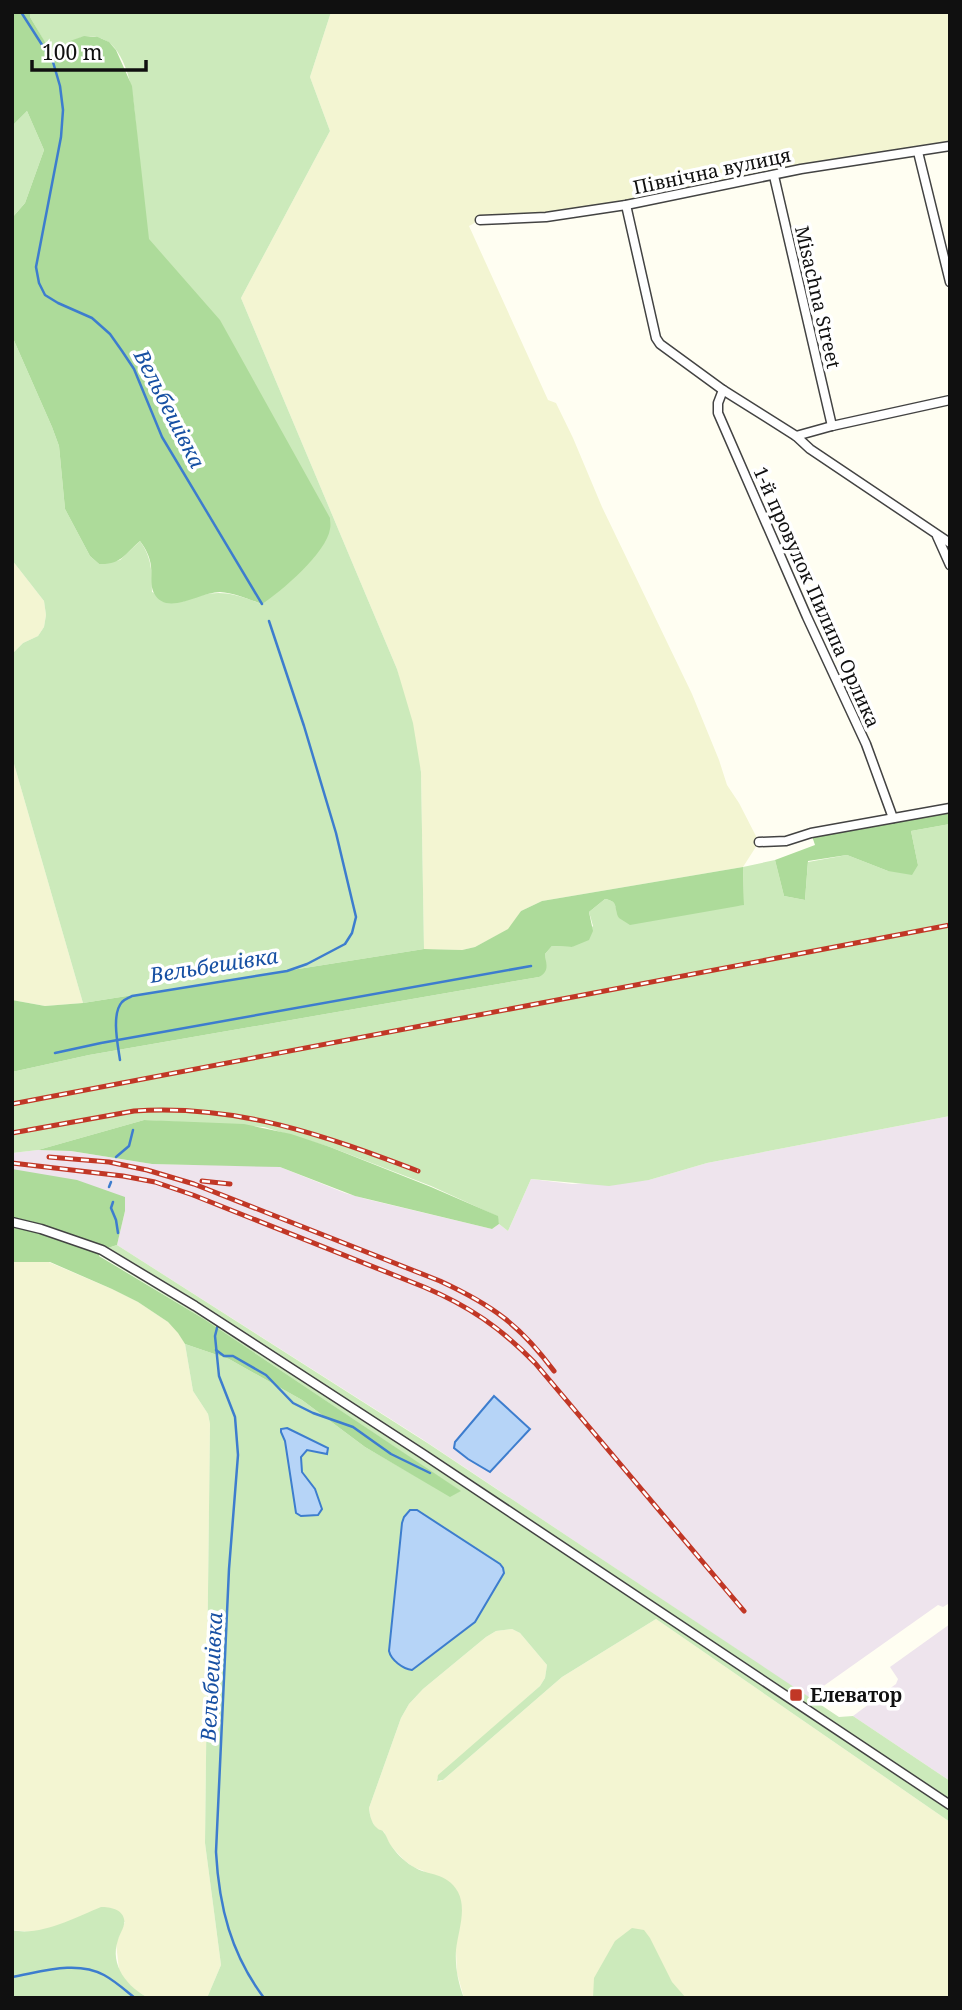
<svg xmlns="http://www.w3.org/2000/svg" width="962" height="2010" font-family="'Noto Serif',serif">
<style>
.industrial{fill:#eee4ed}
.farmland{fill:#f3f5d2}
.green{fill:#cceabb}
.forest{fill:#addb9a}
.water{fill:#b6d4f7;stroke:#3d7dce;stroke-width:2}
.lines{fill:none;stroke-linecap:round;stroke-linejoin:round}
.stream{stroke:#3d7dce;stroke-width:2.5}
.minor-casing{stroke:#434343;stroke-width:11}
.minor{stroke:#fff;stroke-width:8}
.rail-casing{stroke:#c13726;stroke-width:5}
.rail{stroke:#fff;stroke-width:2.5;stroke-dasharray:8;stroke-linecap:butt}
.poi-dot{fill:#c13726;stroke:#fff;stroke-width:2.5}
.labels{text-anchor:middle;stroke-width:7;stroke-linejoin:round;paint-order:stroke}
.street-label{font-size:19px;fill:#101010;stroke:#fff}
.poi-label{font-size:19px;font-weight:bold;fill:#101010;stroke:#fff;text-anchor:start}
.water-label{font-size:21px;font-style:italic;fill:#1750a3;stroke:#fff}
</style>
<rect width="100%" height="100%" fill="#fffef2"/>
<g class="industrial">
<polygon points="950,1116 950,1606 948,1604 943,1607 938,1605 808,1697 422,1439 117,1245 125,1211 12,1169 12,1153 38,1150 71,1151 152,1164 272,1166 280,1167 345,1193 366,1199 492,1229 499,1224 508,1231 531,1179 572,1184 649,1180 707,1163"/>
<polygon points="950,1624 950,1781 853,1716 896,1684 898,1679 890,1667"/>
</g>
<g class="farmland">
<polygon points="331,12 950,12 950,146 801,169 626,205 480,220 469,226 548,400 556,403 573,438 602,507 692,694 719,760 727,785 739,803 759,842 743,867 542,901 521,911 509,929 475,947 462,950 424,949 421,772 397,669 241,298 330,131 310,77"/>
<polygon points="12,560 44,601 46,615 44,627 38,636 23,643 12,654"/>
<polygon points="12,757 83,1003 45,1006 12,1000"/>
<polygon points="44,1260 112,1289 138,1302 168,1322 178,1332 185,1344 193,1391 208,1414 210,1424 205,1843 221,1965 207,1998 149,1998 139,1993 126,1982 119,1970 116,1943 125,1922 32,1932 12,1930 12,1262"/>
<polygon points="656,1619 950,1822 950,1998 464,1998 457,1973 456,1952 424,1871 413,1867 404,1860 390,1845 384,1832 376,1828 371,1820 369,1808 401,1718 409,1704 423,1689 486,1637 496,1631 512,1629 520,1633 547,1665 545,1678 540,1686 437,1778 439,1782 443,1780 562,1677"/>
</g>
<g class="green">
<path d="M 30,12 L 331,12 L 310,77 L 330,131 L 241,298 L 397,669 L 413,723 L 421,772 L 424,949 L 83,1003 L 12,757 L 12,654 L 23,643 L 38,636 L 44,627 L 46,615 L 44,601 L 12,560 L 12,303 L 14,314 L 12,336 L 52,427 L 59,446 L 65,509 L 90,556 L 99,564 L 120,560 L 140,541 C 152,558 152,572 152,592 L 182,602 C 217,588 228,592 262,604 L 146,253 C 145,217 142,181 138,145 C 134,114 135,78 117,51 C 110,41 101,37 90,36 C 76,36 62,47 54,58 L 30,17 Z"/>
<polygon points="27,111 44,150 25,203 12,218 12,126"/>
<path d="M 950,824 L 950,1116 L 707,1163 L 649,1180 L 609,1186 L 531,1179 L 508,1231 L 499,1224 L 497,1216 L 431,1186 L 330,1147 L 264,1127 L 144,1120 L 38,1150 L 12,1153 L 12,1072 L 89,1055 L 539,977 L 546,964 L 545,954 L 552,946 L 572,947 L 593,926 L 589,912 L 605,899 C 615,901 616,904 617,914 L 744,905 L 743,867 L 775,860 L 784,896 L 805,900 L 808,862 L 847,855 L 888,871 L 918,865 L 911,831 Z"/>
<path d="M 117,1245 L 429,1444 L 839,1717 L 853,1716 L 950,1781 L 950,1822 L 656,1619 L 562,1677 L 443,1780 L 437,1781 L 438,1775 L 540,1686 L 545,1678 L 547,1665 L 520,1633 L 512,1629 L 496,1631 L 486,1637 L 423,1689 L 409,1704 L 401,1718 L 369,1808 C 370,1815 371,1823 377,1828 C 382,1832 381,1828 385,1834 C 387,1837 388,1841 390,1844 C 395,1852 404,1861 412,1866 C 429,1877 446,1871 458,1892 C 467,1909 458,1932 456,1950 C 455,1967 458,1982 464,1998 L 207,1998 L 221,1965 L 205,1843 L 210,1424 L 208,1414 L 193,1391 L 185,1344 L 229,1359 L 302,1400 L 365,1447 L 450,1496 L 460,1491 L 204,1319 L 99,1255 L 102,1250 Z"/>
<path d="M 101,1907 C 110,1907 122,1909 124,1919 C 126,1925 120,1933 118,1940 C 109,1965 128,1988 149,1998 L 12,1998 L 12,1930 C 40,1937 76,1917 101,1907 Z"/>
<polygon points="632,1928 644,1930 650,1938 672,1982 686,1998 593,1998 594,1978 615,1941"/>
</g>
<g class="forest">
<path d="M 12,12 L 30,12 L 30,17 L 54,57 L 70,41 L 84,36 L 98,37 L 109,42 L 116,50 L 132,86 L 149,239 L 220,320 L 330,518 C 330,521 331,525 330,529 C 327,552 281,592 262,604 C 248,599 234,593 220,592 C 200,592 166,617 154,593 C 150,586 152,575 151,566 C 150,557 146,549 140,541 C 125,554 121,565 99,564 L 90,556 L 65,509 L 59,446 L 52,427 L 12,336 L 14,314 L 12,303 L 12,218 L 25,203 L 44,150 L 27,111 L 12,126 Z"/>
<polygon points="950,808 950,824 911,831 918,865 912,875 888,871 847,855 808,861 805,900 784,896 775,860 815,845 811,833"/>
<path d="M 743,867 L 744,905 L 630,925 L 619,918 C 613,908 620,902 605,899 L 589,912 L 593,931 L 589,940 L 572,947 L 552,946 L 545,954 C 546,964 550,971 539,977 L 89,1055 L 12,1072 L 12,1000 L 45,1006 L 83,1003 L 424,949 L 462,950 L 475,947 L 508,929 L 521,911 L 542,901 Z"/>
<polygon points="144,1120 244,1124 291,1134 330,1147 431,1187 498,1216 499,1224 492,1229 355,1196 280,1167 152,1164 71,1151 38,1150"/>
<polygon points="12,1169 77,1180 125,1197 125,1211 117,1245 102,1250 99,1256 204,1319 461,1491 450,1497 365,1447 302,1400 229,1359 185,1344 178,1333 168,1322 138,1302 112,1289 50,1262 12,1262"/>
</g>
<g class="water">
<polygon points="494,1396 530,1429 490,1472 468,1459 454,1448 455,1442"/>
<polygon points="287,1428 328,1448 327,1454 307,1450 301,1457 302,1472 315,1489 322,1509 318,1515 301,1516 296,1513 285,1441 281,1432 281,1429"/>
<path d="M 410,1510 L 417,1510 L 500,1564 L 503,1568 L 504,1573 L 475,1622 L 412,1670 C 403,1669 391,1660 389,1651 L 402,1523 L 404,1517 Z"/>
</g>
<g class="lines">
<g class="stream">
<polyline points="21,12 53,62 60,86 63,110 61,137 36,267 39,283 45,295 58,303 92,318 110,334 122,351 134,369 162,437 262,604"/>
<polyline points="55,1053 101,1043 531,966"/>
<path d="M 120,1060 C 118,1046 111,1014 122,1002 C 125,999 129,998 132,996 L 287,971 L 307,964 L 345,944 L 352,933 L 356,917 L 336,833 L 304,726 L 269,621"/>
<polyline points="116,1157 129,1146 133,1130"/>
<polyline points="109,1187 111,1182"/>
<polyline points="113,1202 111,1208 116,1220 118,1233"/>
<path d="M 218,1324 L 215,1336 L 219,1376 L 235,1417 L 238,1455 L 229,1569 L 216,1852 C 219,1907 231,1954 264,1998"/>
<polyline points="216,1350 224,1356 233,1356 266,1375 293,1403 313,1413 353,1427 391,1454 430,1473"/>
<path d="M 12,1977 C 41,1972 76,1960 104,1975 C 115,1981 125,1990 135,1998"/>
</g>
<defs>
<g id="minor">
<polyline points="918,152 950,282"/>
<polyline points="774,176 832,426"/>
<polyline points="626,205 656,338 660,344 723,390 796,436 810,449 950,543"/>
<polyline points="480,220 546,217 626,205 801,169 950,146"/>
<polyline points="723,390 718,403 718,413 807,617 866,744 893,818"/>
<polyline points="796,436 832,426 950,400"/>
<polyline points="937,536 950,565"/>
<polyline points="759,842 786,841 811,833 950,808"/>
<polyline points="12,1222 41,1229 102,1250 195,1306 423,1454 950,1805"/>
</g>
</defs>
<use href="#minor" class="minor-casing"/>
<use href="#minor" class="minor"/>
<defs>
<g id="rail">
<polyline points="12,1104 950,925"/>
<path d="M 12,1133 L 134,1111 C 238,1104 323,1135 418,1171"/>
<path d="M 49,1157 L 109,1162 L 147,1170 L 194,1184 L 440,1281 C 492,1305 520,1325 554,1371"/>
<path d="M 12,1163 L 123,1176 L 155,1182 L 193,1195 L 424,1287 C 469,1306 501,1328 535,1363 L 744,1611"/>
<polyline points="202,1181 230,1184"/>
</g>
</defs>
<use href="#rail" class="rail-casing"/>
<use href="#rail" class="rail"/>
</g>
<rect class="poi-dot" x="789" y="1688" width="14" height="14" rx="3.5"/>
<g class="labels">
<g class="street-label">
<text transform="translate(712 171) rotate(-12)" y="7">Північна вулиця</text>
<text transform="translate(818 297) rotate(77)" y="7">Misachna Street</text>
<text transform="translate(817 597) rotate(66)" y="7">1-й провулок Пилипа Орлика</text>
</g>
<g class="poi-label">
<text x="810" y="1702">Елеватор</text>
</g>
<g class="water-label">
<text transform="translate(169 409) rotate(63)" y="7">Вельбешівка</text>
<text transform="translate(214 966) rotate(-9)" y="7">Вельбешівка</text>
<text transform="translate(212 1677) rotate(-87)" y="7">Вельбешівка</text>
</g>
</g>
<rect width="962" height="2010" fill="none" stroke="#101010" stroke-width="28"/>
<path d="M32 60v10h114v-10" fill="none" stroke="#101010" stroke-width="3.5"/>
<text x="42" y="60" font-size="21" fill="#101010" stroke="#ffffff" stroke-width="5" paint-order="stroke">100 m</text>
</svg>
